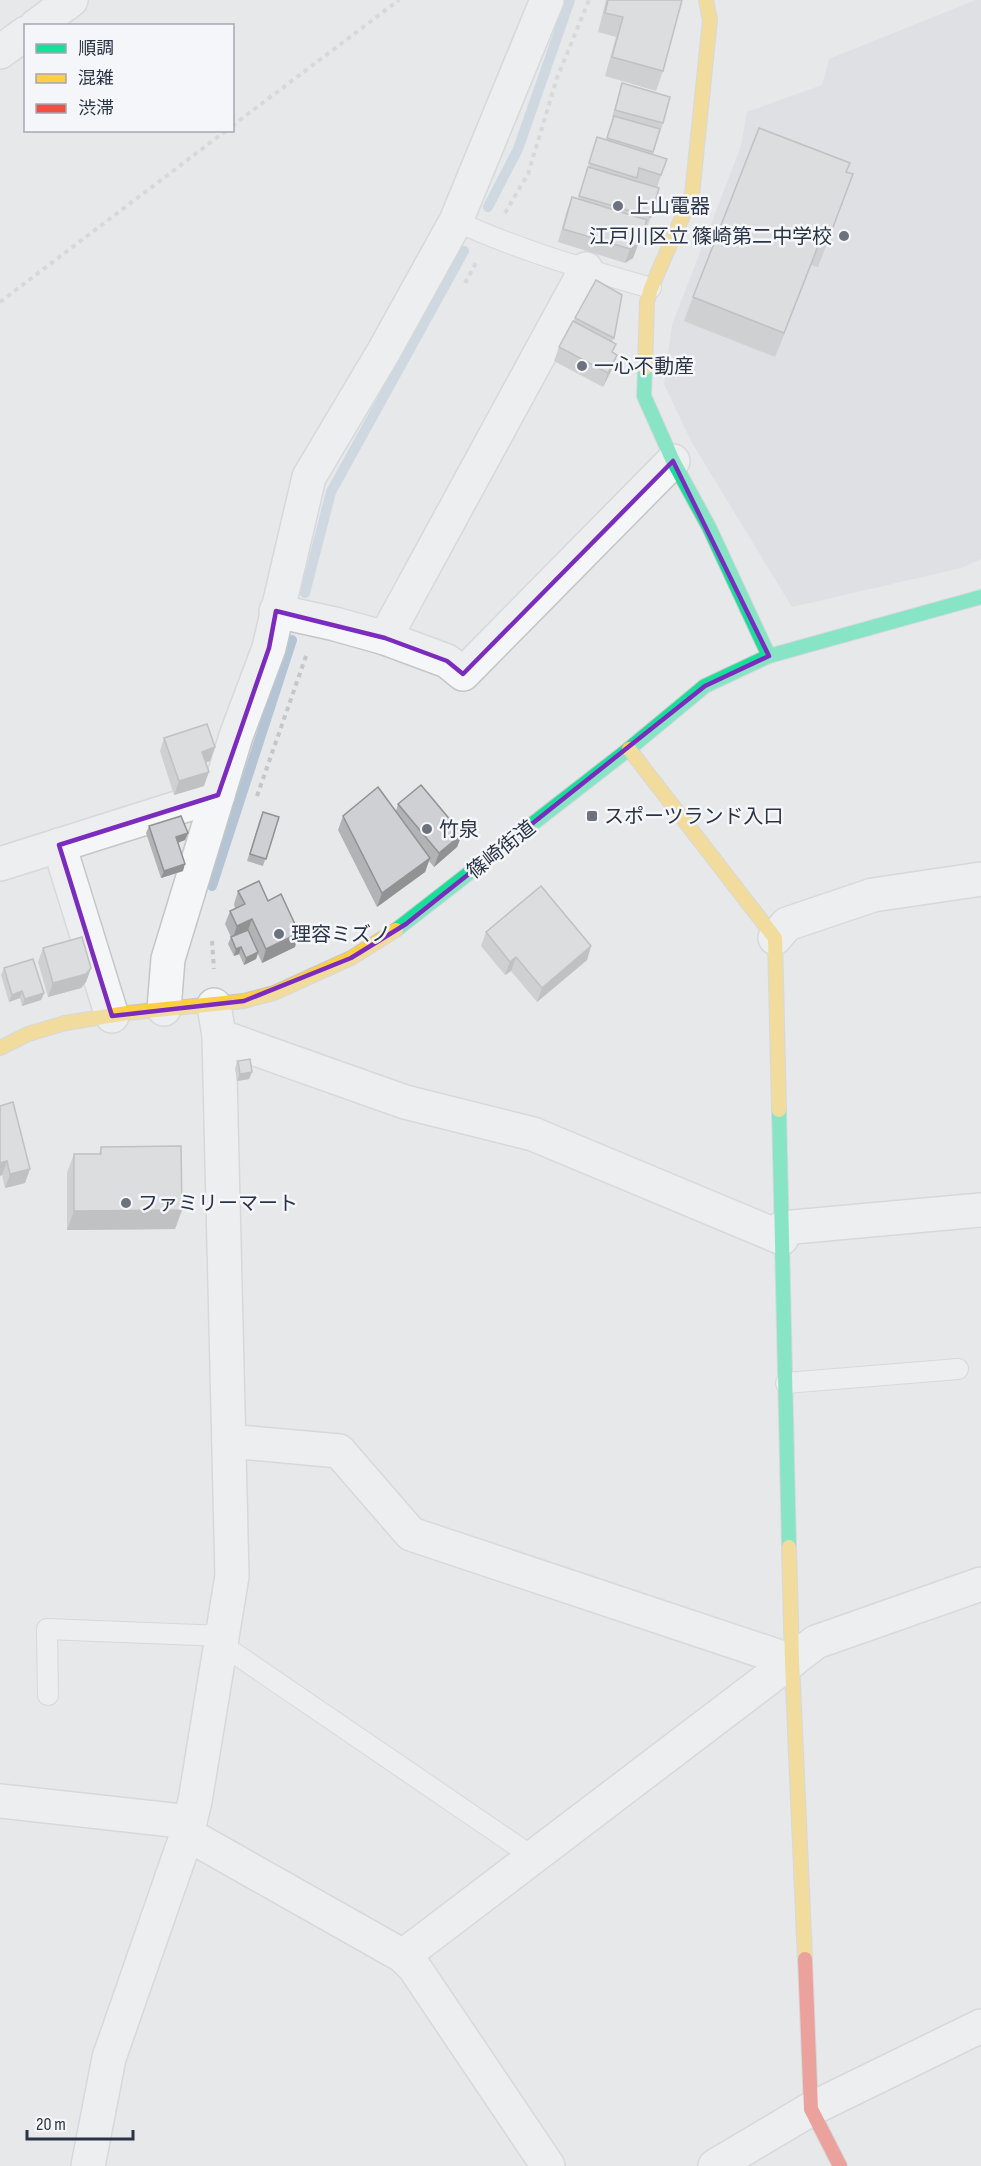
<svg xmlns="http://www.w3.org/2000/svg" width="981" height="2166" font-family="'Sofia Sans Condensed','Noto Sans JP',sans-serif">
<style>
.built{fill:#d4d7dd}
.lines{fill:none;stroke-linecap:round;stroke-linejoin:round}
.stream{stroke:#b4c4d5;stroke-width:10}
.lane-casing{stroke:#c4c6c8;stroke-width:22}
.street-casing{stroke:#c4c6c8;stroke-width:36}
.fast-casing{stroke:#c4c6c8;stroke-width:16}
.slow-casing{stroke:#c4c6c8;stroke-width:16}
.jam-casing{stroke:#c4c6c8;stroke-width:16}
.path{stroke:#c5c6ca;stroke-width:4;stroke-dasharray:4.5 4.5;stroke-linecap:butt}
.lane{stroke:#f5f6f7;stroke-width:20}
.street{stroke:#f5f6f7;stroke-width:33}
.fast{stroke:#16e098;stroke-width:14}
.slow{stroke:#ffcf43;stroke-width:14}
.jam{stroke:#f24e42;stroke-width:14}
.wall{fill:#b1b3b5}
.shaded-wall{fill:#909294}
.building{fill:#ced0d3;stroke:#909294;stroke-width:1.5}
.marked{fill:none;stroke:#7b2cbf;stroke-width:4.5;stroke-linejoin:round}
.poi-dot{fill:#6c737f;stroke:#f4f6f9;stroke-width:2}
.labels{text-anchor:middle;stroke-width:5;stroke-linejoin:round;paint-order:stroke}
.poi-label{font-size:20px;fill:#2b3445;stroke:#f4f6f9;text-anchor:start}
.street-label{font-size:20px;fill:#2b3445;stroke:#f4f6f9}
</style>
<rect width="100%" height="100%" fill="#e6e8ea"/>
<polygon class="built" points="976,0 981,0 981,559 961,568 792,607 691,441 664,384 672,325 741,146 747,112 822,85 829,59"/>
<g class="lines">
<g class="stream">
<polyline points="488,207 518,149 570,0"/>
<polyline points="305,593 331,492 464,251"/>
<polyline points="212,886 292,640"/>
</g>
<defs>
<g id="lane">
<path d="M 456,221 C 518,250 585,269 651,288"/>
<polyline points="786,1383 958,1369"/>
<polyline points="221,1644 533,1857"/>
<polyline points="48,1695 47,1629 223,1636"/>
</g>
<g id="street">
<polyline points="36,26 71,0"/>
<polyline points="0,52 26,33"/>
<polyline points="276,611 335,624 385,638 447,661 463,674 673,461"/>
<polyline points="385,638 586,269"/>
<polyline points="59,845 112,1016"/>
<polyline points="0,864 218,795"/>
<polyline points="775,938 787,924 873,895 981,879"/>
<polyline points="164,1009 168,959 236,736 269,648 309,477 384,351 456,221 547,0"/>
<polyline points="219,1036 405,1102 533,1134 782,1238"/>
<polyline points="782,1228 981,1210"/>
<polyline points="229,1441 339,1451 411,1534 792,1661"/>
<polyline points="0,1801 190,1822"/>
<polyline points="187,1834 403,1956 414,1967 548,2166"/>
<polyline points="403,1956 816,1642 981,1584"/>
<polyline points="88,2166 109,2058 187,1834 195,1801 232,1576 219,1036 214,1005"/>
<polyline points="715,2166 811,2109 981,2026"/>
</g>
<g id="fast">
<polyline points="645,368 644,396 673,461 709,527 769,656"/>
<polyline points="396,930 629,749 705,686 769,656 981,597"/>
<polyline points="779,1110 789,1547"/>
</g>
<g id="slow">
<polyline points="645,368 647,302 651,288 692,195 710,20 706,0"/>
<polyline points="629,749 775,938 779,1110"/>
<polyline points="0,1048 28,1034 65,1023 127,1013 244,1001 274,993 351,958 396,930"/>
<polyline points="789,1547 792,1661 805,1959"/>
</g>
<polyline id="jam" points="805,1959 811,2109 840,2166"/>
</defs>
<use href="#lane" class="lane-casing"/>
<use href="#street" class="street-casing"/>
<use href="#fast" class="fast-casing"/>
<use href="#slow" class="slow-casing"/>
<use href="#jam" class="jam-casing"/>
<g class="path">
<polyline points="232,126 399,0"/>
<polyline points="505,213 528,174 557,78 589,0"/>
<polyline points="465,283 477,261"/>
<polyline points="0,302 227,130"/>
<polyline points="257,796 306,656"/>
<polyline points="212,941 214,969"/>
</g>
<use href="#lane" class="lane"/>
<use href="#street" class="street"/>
<use href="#fast" class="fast"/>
<use href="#slow" class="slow"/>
<use href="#jam" class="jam"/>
</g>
<g class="wall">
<polygon points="606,0 682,0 663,71 656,91 605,76 616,37 598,32"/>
<polygon points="622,83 663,123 653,154 667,159 657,187 651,217 646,230 644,229 633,258 625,263 558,242 567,210 572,197 578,199 597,137 606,140 613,117 612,117"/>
<polygon points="847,172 853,174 844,199 818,267 811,265 775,357 684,321 693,297"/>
<polygon points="575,318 614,338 612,342 613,353 617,355 612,369 603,387 554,361 559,347"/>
<polygon points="164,738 215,747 210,761 205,762 204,786 174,795 160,751"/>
<polygon points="398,804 462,834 457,847 434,867 429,861 425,872 377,907 338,830 343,816 396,811"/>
<polygon points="279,817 263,866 247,861 260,819"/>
<polygon points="149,826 188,833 185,840 178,843 183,871 161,878 146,833"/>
<polygon points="238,891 268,901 295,947 262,963 258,954 256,959 244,965 239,954 234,956 228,944 231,937 225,924 230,911 235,908 234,904"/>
<polygon points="486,932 591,946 587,960 537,1002 511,971 505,975 481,946"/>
<polygon points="43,948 91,968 86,982 81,988 48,997 38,962"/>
<polygon points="4,968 44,993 41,1000 22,1006 20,998 9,1002 1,975"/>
<polygon points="238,1061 252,1072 249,1079 237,1081 235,1068"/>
<polygon points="0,1106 25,1183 5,1188 2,1175"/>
<polygon points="101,1147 182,1210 175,1229 67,1230 67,1173 74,1154 99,1154"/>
</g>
<g class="shaded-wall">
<polygon points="647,220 633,258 625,263 630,249"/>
<polygon points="820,241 811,265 775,357 784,333"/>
<polygon points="617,355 612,369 603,387 608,373"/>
<polygon points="215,747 210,761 197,765 202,752"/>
<polygon points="209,772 204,786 174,795 179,781"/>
<polygon points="188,833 185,840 174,844 176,837"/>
<polygon points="462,834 457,847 434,867 439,853"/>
<polygon points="430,858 425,872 377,907 382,893"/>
<polygon points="185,864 183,871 161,878 164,871"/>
<polygon points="252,919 247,933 232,940 237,926"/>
<polygon points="299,933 295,947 262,963 266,949"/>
<polygon points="591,946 587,960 537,1002 542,988"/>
<polygon points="241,947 239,954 234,956 236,949"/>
<polygon points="258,952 256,959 244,965 246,958"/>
<polygon points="516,957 511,971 505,975 510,962"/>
<polygon points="91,968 86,982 81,988 48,997 53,983"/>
<polygon points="22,991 20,998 9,1002 12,995"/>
<polygon points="44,993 41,1000 22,1006 25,999"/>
<polygon points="252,1072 249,1079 237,1081 240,1074"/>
<polygon points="7,1161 2,1175 0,1176 0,1163"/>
<polygon points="30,1169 25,1183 5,1188 10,1174"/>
<polygon points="182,1210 175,1229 67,1230 74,1211"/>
</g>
<g class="building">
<polygon points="608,0 682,0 663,71 612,57 623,17 605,13"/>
<polygon points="622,83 670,97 663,123 615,110"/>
<polygon points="614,116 660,129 653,152 607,138"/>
<polygon points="759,128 850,163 846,172 853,174 827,243 820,241 784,333 693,297"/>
<polygon points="597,137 667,159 661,175 639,168 637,178 589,163"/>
<polygon points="588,167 659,188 651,217 579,196"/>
<polygon points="572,197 647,220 638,244 630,249 563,229"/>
<polygon points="596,280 622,295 614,338 575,318"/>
<polygon points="573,321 616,344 612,352 617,355 608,373 559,347"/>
<polygon points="207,724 215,747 202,752 209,772 179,781 164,738"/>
<polygon points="421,785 462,834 439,853 398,804"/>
<polygon points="378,787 430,858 382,893 343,816"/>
<polygon points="263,812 279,817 266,859 250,854"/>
<polygon points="181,816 188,833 176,837 185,864 164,871 149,826"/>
<polygon points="259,881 268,901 281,894 299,933 266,949 252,919 237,926 230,911 245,904 238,891"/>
<polygon points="541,886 591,946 542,988 516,957 510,962 486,932"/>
<polygon points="248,930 258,952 246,958 241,947 236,949 231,937"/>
<polygon points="82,937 91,968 86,974 53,983 43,948"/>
<polygon points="33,959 44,993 25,999 22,991 12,995 4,968"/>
<polygon points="250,1059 252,1072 240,1074 238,1061"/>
<polygon points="13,1102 30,1169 10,1174 7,1161 0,1163 0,1106"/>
<polygon points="181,1146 182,1210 74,1211 74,1154 101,1154 101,1147"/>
</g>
<path d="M0 0H981V2166H0ZM 673,461 L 769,656 L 705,686 L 406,924 L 351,958 L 244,1001 L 112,1016 L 59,845 L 218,795 L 269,648 L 276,611 L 385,638 L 447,661 L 463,674 Z" fill="#e6e8ea" fill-opacity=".55" fill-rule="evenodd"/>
<path class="marked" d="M 673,461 L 769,656 L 705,686 L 406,924 L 351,958 L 244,1001 L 112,1016 L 59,845 L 218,795 L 269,648 L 276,611 L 385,638 L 447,661 L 463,674 Z"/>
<g class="poi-dot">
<circle cx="618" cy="206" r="6"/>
<circle cx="844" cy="236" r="6"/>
<circle cx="582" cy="366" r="6"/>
<rect x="586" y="810" width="12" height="12" rx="3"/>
<circle cx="427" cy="829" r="6"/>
<circle cx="279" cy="934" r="6"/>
<circle cx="126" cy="1203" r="6"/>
</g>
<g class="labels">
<g class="poi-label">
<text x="630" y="213">上山電器</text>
<text x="832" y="243" text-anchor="end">江戸川区立 篠崎第二中学校</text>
<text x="594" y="373">一心不動産</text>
<text x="604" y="823">スポーツランド入口</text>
<text x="439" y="836">竹泉</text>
<text x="291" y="941">理容ミズノ</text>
<text x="138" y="1210">ファミリーマート</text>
</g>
<g class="street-label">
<text transform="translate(501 849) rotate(-38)" y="7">篠崎街道</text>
</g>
</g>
<rect x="24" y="24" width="210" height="108" fill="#f4f6f9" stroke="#a4a8b1" stroke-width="1.5"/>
<rect x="36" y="44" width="30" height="9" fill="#16e098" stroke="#a4a8b1" stroke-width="1.5"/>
<text x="78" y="54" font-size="18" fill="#2b3445">順調</text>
<rect x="36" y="74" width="30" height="9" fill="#ffcf43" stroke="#a4a8b1" stroke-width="1.5"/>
<text x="78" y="84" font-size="18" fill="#2b3445">混雑</text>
<rect x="36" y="104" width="30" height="9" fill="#f24e42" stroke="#a4a8b1" stroke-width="1.5"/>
<text x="78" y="114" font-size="18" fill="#2b3445">渋滞</text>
<path d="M27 2130v9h106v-9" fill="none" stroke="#2b3445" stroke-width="3"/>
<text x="36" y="2130" font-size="18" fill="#2b3445" stroke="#f4f6f9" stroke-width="4.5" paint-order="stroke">20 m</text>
</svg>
